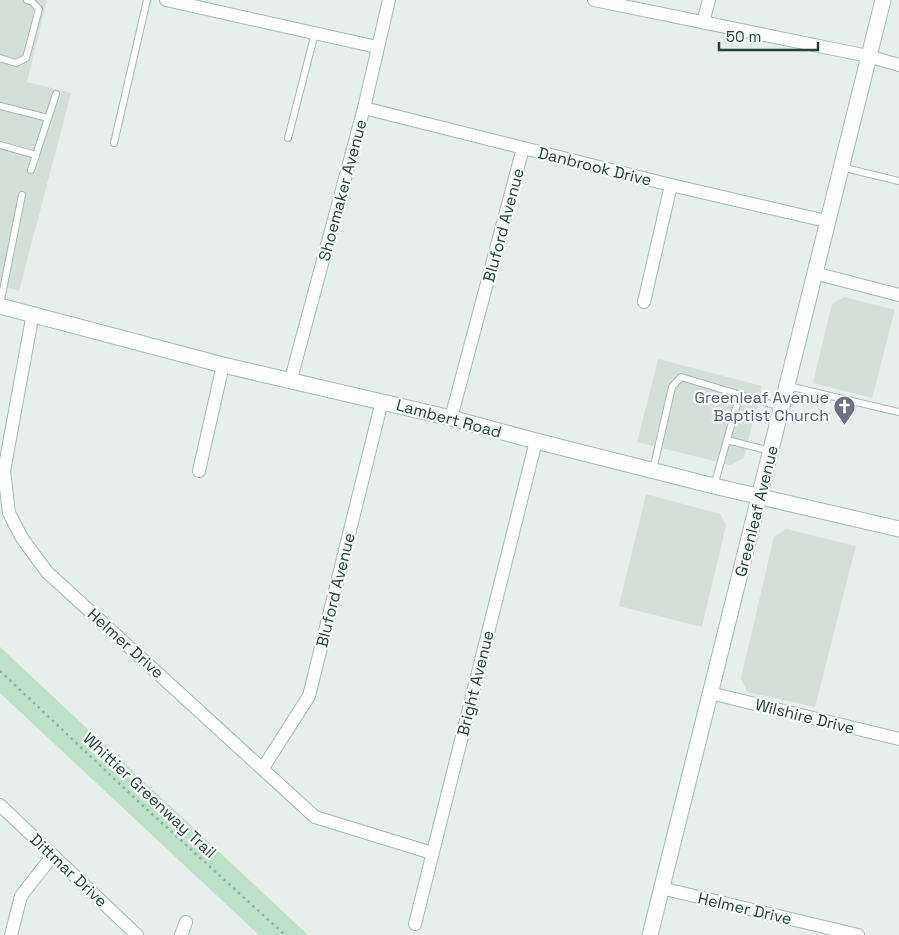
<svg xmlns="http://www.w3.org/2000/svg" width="899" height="935" font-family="'Space Grotesk',sans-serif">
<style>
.built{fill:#d4dfda}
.green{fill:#bfe0c8}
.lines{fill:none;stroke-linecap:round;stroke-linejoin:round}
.service-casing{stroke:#a8b8b2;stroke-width:8}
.minor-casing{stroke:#a8b8b2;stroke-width:14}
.tertiary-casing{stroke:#a8b8b2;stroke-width:17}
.secondary-casing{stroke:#a4bbb3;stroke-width:17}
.path{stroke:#86b3a5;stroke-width:2.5;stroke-dasharray:2.5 4;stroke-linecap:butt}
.service{stroke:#fff;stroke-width:6}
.minor{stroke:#fff;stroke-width:12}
.tertiary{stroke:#fff;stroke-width:15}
.secondary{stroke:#fff;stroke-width:15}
.labels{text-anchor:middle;stroke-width:4.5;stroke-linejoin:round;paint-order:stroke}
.street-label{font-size:16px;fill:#24423a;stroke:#f7fbf9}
.worship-label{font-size:16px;fill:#5b616d;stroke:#f7fbf9;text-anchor:end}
</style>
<rect width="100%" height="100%" fill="#e6efeb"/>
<g class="built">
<polygon points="0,0 47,0 27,82 71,93 19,291 0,285"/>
<polygon points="844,297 895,310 872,398 813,383 832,304"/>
<polygon points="658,359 762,386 744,458 730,465 637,442"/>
<polygon points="646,494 720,514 726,525 702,627 619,606"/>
<polygon points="786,529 856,546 815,707 747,692 741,678 774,537"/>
</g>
<polygon class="green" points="0,647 308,935 259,935 0,693"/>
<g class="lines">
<defs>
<g id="service">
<polyline points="0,58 16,63 26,58 39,9 31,1 27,0"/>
<polyline points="0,106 48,118"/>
<polyline points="288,138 315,33"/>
<polyline points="114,143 147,0"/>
<polyline points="0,145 36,155"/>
<polyline points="841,167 899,181"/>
<polyline points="31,170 56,94"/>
<polyline points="0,305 22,195"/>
<polyline points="788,386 899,412"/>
<polyline points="727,440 770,451"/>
<polyline points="653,470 672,387 681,377 781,407"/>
<polyline points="714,486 740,394"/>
</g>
<g id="minor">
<polyline points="166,0 377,47"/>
<polyline points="594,0 868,56 899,65"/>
<polyline points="703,22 709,0"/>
<polyline points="364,108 671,185 826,221"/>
<polyline points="814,273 899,295"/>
<polyline points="644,302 671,185"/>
<polyline points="33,313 4,471 9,513 22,538 47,572 315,817 432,853"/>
<polyline points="291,379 364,108 389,0"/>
<polyline points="451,418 523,148"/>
<polyline points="199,471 223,365"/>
<polyline points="710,693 899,739"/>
<polyline points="263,768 309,696 382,401"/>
<polyline points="0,805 137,935"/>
<polyline points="661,888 858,935"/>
<polyline points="415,924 536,441"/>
<polyline points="11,935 21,896 53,855"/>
<polyline points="181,935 186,922"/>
</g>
<polyline id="tertiary" points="650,935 883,0"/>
<polyline id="secondary" points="0,306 223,365 451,418 536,441 714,486 899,529"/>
</defs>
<use href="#service" class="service-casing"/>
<use href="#minor" class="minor-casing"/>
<use href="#tertiary" class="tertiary-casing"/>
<use href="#secondary" class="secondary-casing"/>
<polyline class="path" points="0,671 141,804 285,935"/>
<use href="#service" class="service"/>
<use href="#minor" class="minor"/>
<use href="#tertiary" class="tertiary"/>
<use href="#secondary" class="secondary"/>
</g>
<defs>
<symbol id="church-pin" viewBox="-11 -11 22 30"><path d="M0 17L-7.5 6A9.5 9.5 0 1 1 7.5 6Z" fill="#6b7280" stroke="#f7fbf9"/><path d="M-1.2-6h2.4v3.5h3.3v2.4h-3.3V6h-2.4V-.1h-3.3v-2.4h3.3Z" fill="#fff"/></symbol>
</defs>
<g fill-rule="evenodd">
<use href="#church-pin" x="832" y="394" width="25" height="34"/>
</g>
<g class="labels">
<g class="street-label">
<text transform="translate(595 166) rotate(14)" y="6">Danbrook Drive</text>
<text transform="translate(342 190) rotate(-75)" y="6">Shoemaker Avenue</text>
<text transform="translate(503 225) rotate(-75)" y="6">Bluford Avenue</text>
<text transform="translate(449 418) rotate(15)" y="6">Lambert Road</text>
<text transform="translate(756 511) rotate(-76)" y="6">Greenleaf Avenue</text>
<text transform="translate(335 590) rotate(-76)" y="6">Bluford Avenue</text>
<text transform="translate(126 643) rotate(42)" y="6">Helmer Drive</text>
<text transform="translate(475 683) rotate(-76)" y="6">Bright Avenue</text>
<text transform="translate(805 716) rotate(14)" y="6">Wilshire Drive</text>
<text transform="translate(150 795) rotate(43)" y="6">Whittier Greenway Trail</text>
<text transform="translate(69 870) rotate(43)" y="6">Dittmar Drive</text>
<text transform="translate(745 908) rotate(13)" y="6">Helmer Drive</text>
</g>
<g class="worship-label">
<text x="829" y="403">Greenleaf Avenue<tspan x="829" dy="18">Baptist Church</tspan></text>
</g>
</g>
<path d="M719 42v8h99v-8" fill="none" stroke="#24423a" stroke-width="2.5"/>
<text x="726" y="42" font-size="15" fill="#24423a" stroke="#f7fbf9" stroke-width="4" paint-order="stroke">50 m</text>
</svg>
